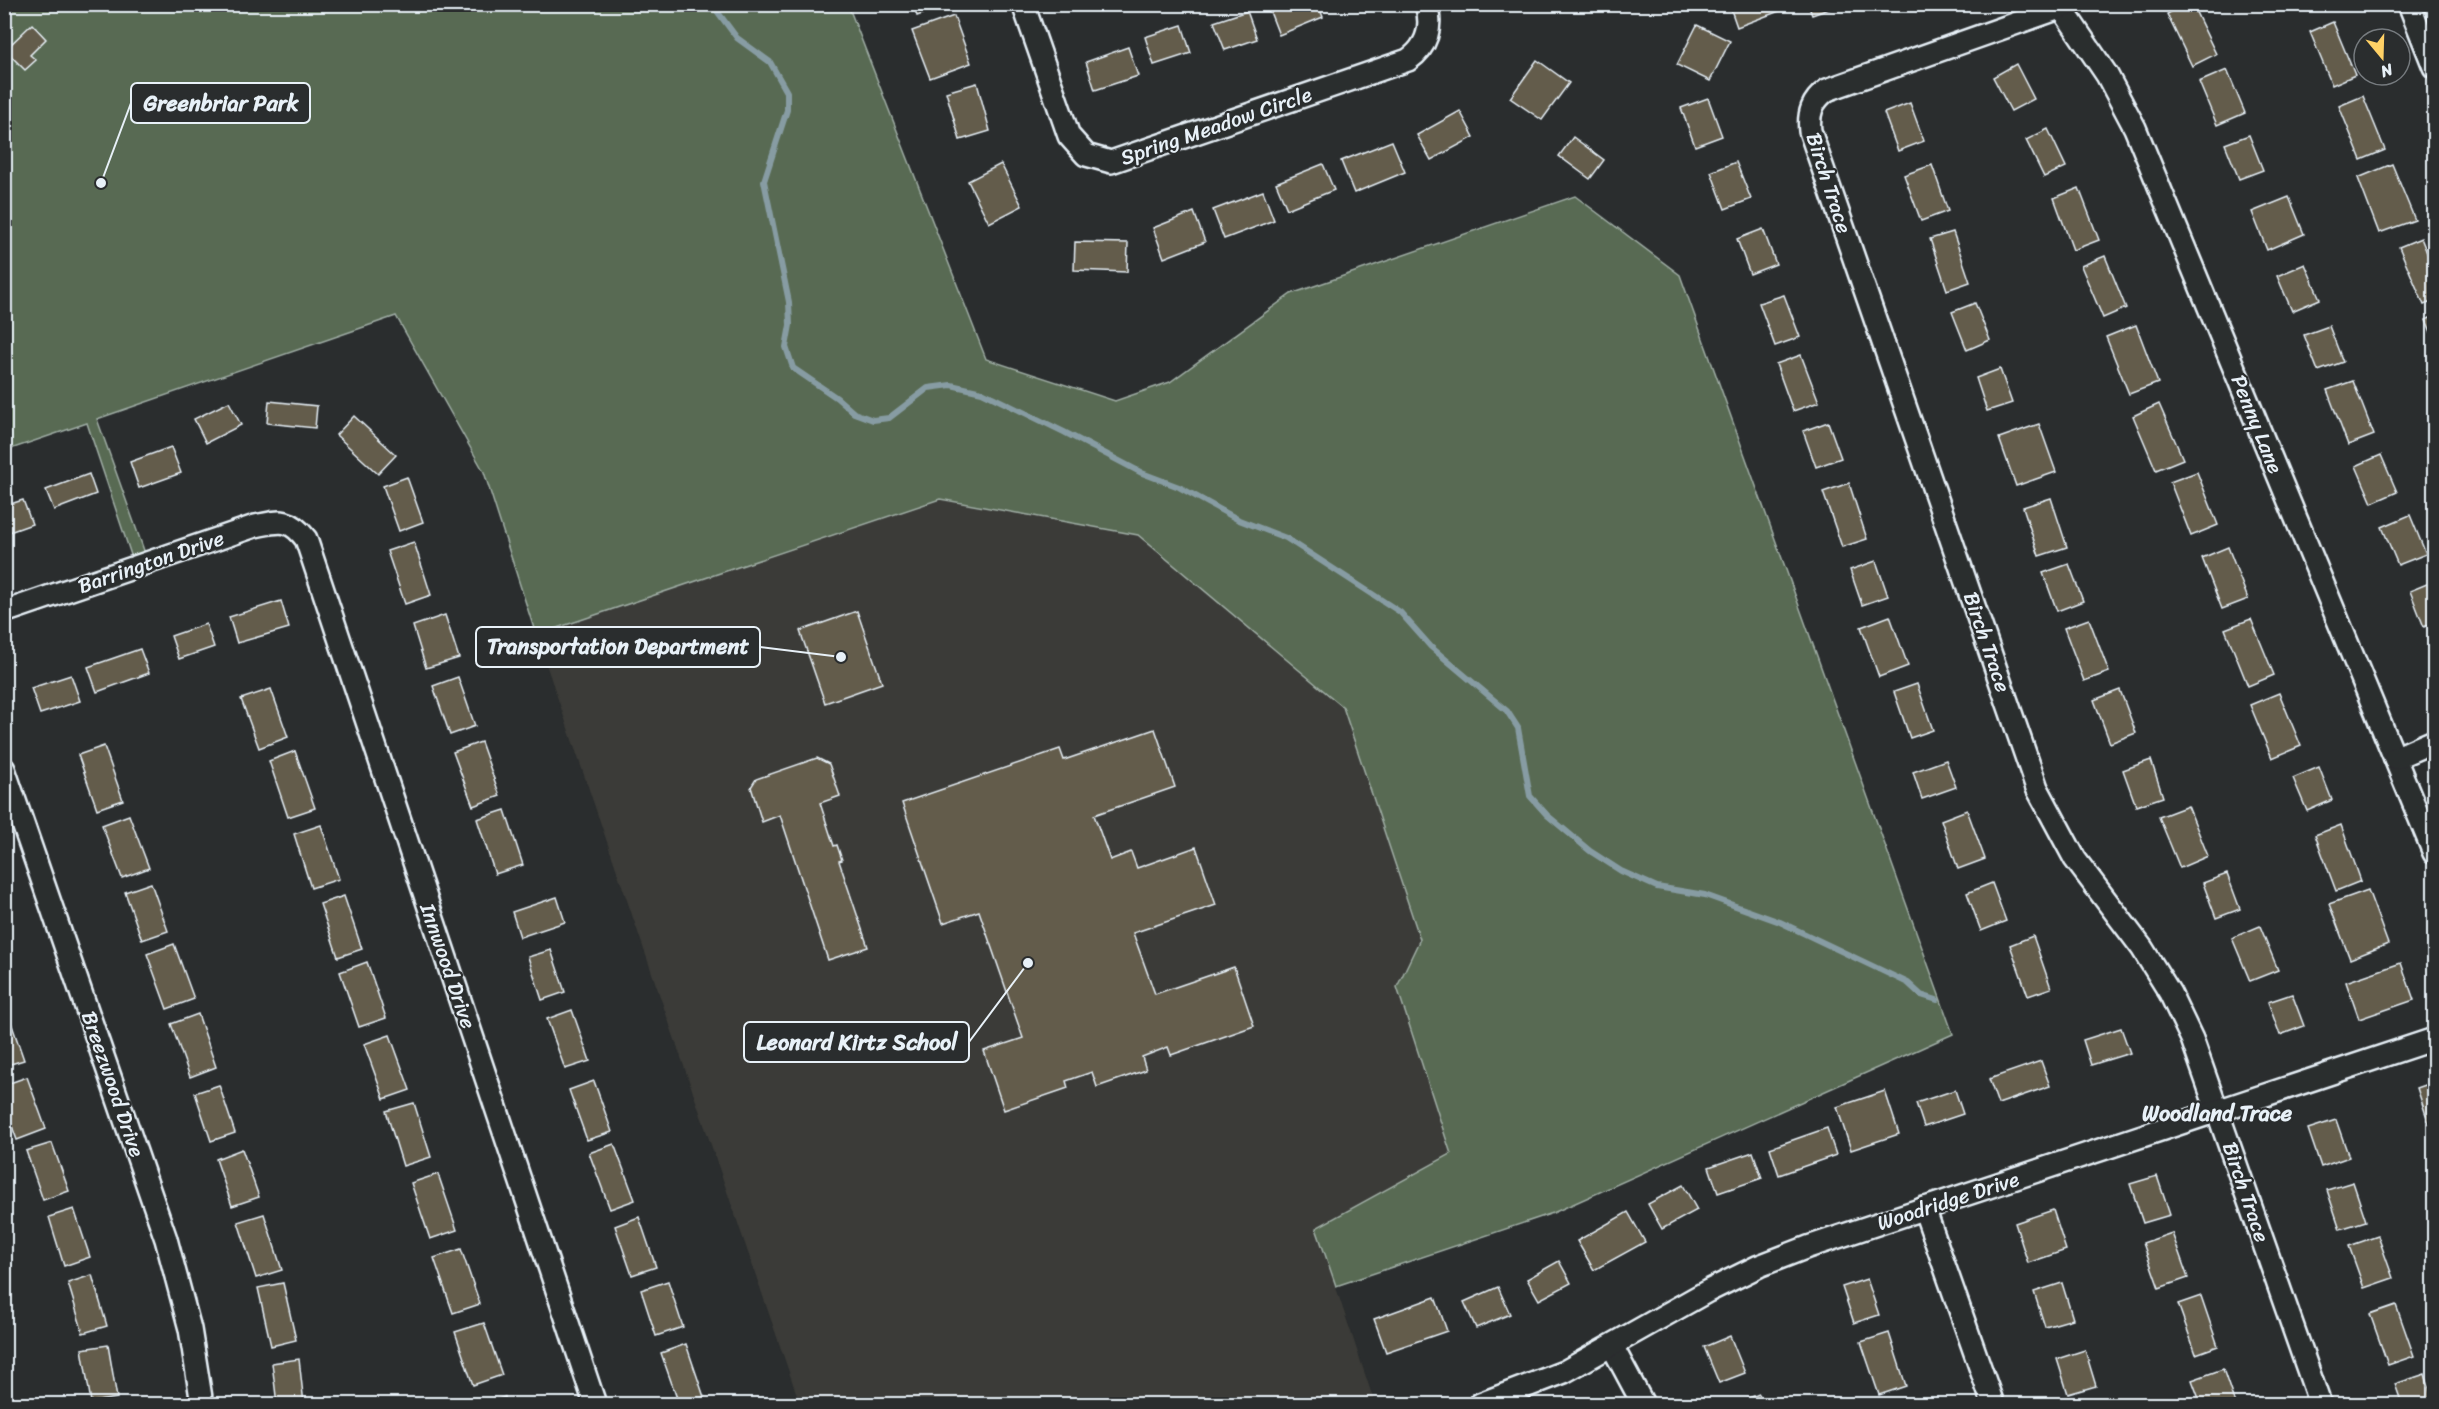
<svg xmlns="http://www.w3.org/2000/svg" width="2439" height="1409" font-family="Sriracha,sans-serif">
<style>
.built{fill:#3b3b37}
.green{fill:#586a53;stroke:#a0aea6;stroke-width:1.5}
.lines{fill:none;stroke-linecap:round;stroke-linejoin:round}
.stream{stroke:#879ca3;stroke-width:6}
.building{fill:#635c4c;stroke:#e8f1f8;stroke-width:1.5}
.minor-casing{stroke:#e8f1f8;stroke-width:26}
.minor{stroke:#2a2d2e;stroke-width:21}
.labels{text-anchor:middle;stroke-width:4.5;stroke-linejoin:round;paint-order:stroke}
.street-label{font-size:21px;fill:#e8f1f8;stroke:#2a2d2e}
.neighbourhood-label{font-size:22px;font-weight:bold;fill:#e8f1f8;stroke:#2a2d2e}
.leader{fill:none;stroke:#e8f1f8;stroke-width:2}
.callout-dot{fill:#e8f1f8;stroke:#2a2d2e;stroke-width:2}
.callout{fill:#2a2d2e;stroke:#e8f1f8;stroke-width:2}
.callout-label{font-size:22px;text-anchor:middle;font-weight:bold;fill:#e8f1f8}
</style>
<rect width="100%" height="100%" fill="#2a2d2e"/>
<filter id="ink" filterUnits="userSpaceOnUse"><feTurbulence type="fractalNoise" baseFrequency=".0167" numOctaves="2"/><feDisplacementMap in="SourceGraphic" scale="12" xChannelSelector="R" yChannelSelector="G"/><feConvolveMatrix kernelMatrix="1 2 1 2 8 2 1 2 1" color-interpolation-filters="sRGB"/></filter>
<g filter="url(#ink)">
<polygon class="built" points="939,499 1138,535 1344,707 1420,939 1397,987 1451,1154 1316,1228 1375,1404 800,1404 536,635"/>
<polygon class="green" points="4,5 848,5 986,359 1115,401 1170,382 1291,294 1575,196 1680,275 1953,1034 1553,1213 1336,1286 1316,1228 1451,1154 1397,987 1420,939 1343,707 1138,535 940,499 536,635 484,472 396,316 97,419 146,556 133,561 87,423 5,451"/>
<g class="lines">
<polyline class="stream" points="708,4 717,11 737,38 770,62 787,92 787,110 764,181 789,302 790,325 786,347 793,368 837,398 854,413 873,420 889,418 928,388 951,385 982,392 1064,432 1142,473 1179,487 1239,520 1286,538 1400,612 1431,647 1507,711 1518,728 1530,796 1547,815 1590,851 1621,871 1657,887 1705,895 1780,922 1908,983 1921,995 1937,1000"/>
</g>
<g class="building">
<polygon points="913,4 950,4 917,16"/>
<polygon points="1267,4 1318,4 1323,17 1279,35"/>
<polygon points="1729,4 1780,4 1782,10 1737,27"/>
<polygon points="1808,4 1843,4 1812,15"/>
<polygon points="2185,4 2192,4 2216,54 2192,66 2167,14"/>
<polygon points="1247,11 1257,39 1225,50 1214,22"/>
<polygon points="954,16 971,63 930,78 912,31"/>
<polygon points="2333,22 2355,75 2332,85 2310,32"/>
<polygon points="32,24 46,39 30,55 36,60 25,70 5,50"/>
<polygon points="1182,25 1191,53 1154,65 1145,37"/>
<polygon points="1697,25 1730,41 1710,81 1677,65"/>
<polygon points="1128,47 1138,76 1095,90 1086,62"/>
<polygon points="1537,60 1569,83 1542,120 1510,98"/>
<polygon points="2016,64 2034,99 2011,111 1993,77"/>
<polygon points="2227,70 2245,113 2217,125 2199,82"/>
<polygon points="977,83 990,131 960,140 946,92"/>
<polygon points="2363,96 2385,150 2361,160 2339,106"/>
<polygon points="1708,98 1722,136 1695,146 1681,108"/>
<polygon points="1910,103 1924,141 1898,151 1884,113"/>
<polygon points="1460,111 1474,137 1431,160 1417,135"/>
<polygon points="2048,129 2066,167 2044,177 2026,140"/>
<polygon points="2249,135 2263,170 2239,179 2225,144"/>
<polygon points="1573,137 1604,160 1590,179 1559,156"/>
<polygon points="1392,141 1405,172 1354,193 1341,161"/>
<polygon points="1736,162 1751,199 1725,209 1711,172"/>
<polygon points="1001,164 1022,206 989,223 968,181"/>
<polygon points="1323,164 1334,190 1287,209 1276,183"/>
<polygon points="2392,164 2415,220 2379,233 2358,178"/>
<polygon points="1932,165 1948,211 1921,221 1904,175"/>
<polygon points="2079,188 2099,240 2073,250 2054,198"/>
<polygon points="1263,191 1274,220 1224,239 1213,210"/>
<polygon points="2289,197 2304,234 2267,250 2252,212"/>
<polygon points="1194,212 1205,242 1164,258 1153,228"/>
<polygon points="1763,229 1776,264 1750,274 1737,239"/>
<polygon points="1953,232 1970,282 1947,290 1930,239"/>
<polygon points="2421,238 2434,270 2434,301 2424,305 2399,247"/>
<polygon points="1075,242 1128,243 1127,272 1074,270"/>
<polygon points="2105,256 2126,308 2103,318 2081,266"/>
<polygon points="2305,264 2320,299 2292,311 2277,276"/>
<polygon points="1784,295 1800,337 1775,346 1759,303"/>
<polygon points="1975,303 1990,340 1967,350 1952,312"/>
<polygon points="2434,316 2434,339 2426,320"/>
<polygon points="2136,325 2158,383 2129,394 2106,337"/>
<polygon points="2329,326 2343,362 2318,371 2304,335"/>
<polygon points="1801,355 1819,402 1793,411 1776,364"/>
<polygon points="2000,369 2012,403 1987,411 1976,378"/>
<polygon points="2353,381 2374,435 2348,445 2327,390"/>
<polygon points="269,401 317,406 315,428 267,423"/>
<polygon points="229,402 241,425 206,443 194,419"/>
<polygon points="2159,404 2183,459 2156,470 2133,416"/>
<polygon points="354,416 396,455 378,474 336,435"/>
<polygon points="1828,422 1841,458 1816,467 1803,431"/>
<polygon points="2039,424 2056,472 2016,486 1999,438"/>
<polygon points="171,447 181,473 139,488 130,462"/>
<polygon points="2381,455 2397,492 2372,503 2356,466"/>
<polygon points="2197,472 2218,525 2191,536 2170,482"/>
<polygon points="89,474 96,494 54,510 46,490"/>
<polygon points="407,477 423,522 399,531 383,486"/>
<polygon points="1849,483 1867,539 1842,547 1823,492"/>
<polygon points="2051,498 2067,547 2039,556 2023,507"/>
<polygon points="23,500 32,524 4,534 4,506"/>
<polygon points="2410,515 2426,554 2398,565 2382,527"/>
<polygon points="414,542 431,595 405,604 387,551"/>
<polygon points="2228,547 2248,599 2222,609 2202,558"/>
<polygon points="1876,561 1888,596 1862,605 1850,570"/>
<polygon points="2069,564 2083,601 2057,611 2043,573"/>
<polygon points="2434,581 2434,622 2424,627 2410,591"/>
<polygon points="281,601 289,628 237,643 229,617"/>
<polygon points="857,611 882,683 825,703 800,631"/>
<polygon points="445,615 459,658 426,668 413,626"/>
<polygon points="1890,616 1908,666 1879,677 1861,627"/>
<polygon points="2089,619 2109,672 2084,681 2064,628"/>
<polygon points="2251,619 2274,675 2248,686 2225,629"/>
<polygon points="206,624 214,647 179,659 171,636"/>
<polygon points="140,649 149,673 97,692 88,667"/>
<polygon points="71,675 80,701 40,714 31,688"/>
<polygon points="458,677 475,726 450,735 433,686"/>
<polygon points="1917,684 1933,730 1910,738 1894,692"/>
<polygon points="271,689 288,737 259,748 241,699"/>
<polygon points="2120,690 2136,733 2110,743 2094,700"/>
<polygon points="2279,693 2301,746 2272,758 2250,705"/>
<polygon points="1155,729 1175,787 1094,815 1110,860 1131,852 1137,868 1196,847 1216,905 1133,933 1155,994 1234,967 1254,1026 1171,1055 1168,1047 1142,1057 1146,1070 1097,1087 1092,1072 1066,1081 1068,1088 1004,1110 984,1051 1023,1038 979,911 943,923 902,803 1060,749 1064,760"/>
<polygon points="481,742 500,796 473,806 453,752"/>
<polygon points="104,746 123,800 97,809 78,755"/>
<polygon points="295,751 315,808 288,817 269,761"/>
<polygon points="817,758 829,764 840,796 820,803 834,846 837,845 842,860 839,861 868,947 828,960 780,815 762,822 751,787 756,779"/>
<polygon points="1946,760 1956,787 1922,799 1913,772"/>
<polygon points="2151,760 2163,797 2136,806 2123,770"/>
<polygon points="2319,767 2332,800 2307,811 2293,778"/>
<polygon points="2188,806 2208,856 2180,868 2159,817"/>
<polygon points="505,810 523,865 495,874 477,819"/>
<polygon points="1967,810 1985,859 1958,869 1941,820"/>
<polygon points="129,815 149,868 122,878 102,825"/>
<polygon points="321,825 339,879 311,888 294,834"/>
<polygon points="2341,825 2361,881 2336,891 2315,835"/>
<polygon points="2227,874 2240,909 2216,918 2203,883"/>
<polygon points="151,883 168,931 142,940 125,892"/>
<polygon points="1992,883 2006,921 1981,931 1967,893"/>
<polygon points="2368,890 2388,944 2350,959 2329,904"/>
<polygon points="344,896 362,949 338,957 320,904"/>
<polygon points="557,897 565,922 520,937 512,912"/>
<polygon points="2260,926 2278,970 2250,981 2232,938"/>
<polygon points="2033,936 2051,988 2028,996 2010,945"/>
<polygon points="174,944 194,999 167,1009 147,954"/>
<polygon points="551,950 565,992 542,1000 528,957"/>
<polygon points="367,962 386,1018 359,1027 340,972"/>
<polygon points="2401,963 2414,1000 2359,1019 2346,982"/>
<polygon points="2292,994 2304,1026 2280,1035 2268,1002"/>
<polygon points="4,1002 24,1060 4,1066"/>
<polygon points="572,1010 590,1061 565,1069 547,1019"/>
<polygon points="198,1014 216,1067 190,1077 171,1024"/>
<polygon points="2121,1028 2130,1053 2091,1065 2083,1040"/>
<polygon points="390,1035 410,1090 384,1099 364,1044"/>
<polygon points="2041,1061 2050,1086 1998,1104 1989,1079"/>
<polygon points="27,1077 46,1129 17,1140 4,1104 4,1085"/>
<polygon points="594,1081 612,1132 587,1140 569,1090"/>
<polygon points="2434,1082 2434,1123 2429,1124 2417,1088"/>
<polygon points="219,1085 235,1133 211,1141 195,1093"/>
<polygon points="1955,1090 1963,1114 1924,1127 1916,1103"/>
<polygon points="1885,1091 1899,1134 1851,1150 1837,1107"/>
<polygon points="414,1103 431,1157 403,1166 386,1111"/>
<polygon points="2336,1120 2349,1157 2321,1167 2308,1129"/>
<polygon points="1827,1128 1836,1155 1779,1175 1770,1148"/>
<polygon points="52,1143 69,1191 43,1200 26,1151"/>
<polygon points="614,1144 635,1200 610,1209 589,1153"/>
<polygon points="242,1149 259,1197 232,1206 216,1159"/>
<polygon points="1753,1152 1762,1178 1718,1193 1709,1167"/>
<polygon points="438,1174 457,1230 430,1239 411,1183"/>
<polygon points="2157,1176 2170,1215 2143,1223 2130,1184"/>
<polygon points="2353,1182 2366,1221 2340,1229 2327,1190"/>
<polygon points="1683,1185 1697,1210 1662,1229 1648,1204"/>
<polygon points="74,1209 90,1257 64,1266 49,1217"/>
<polygon points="2053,1210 2066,1250 2028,1263 2015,1223"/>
<polygon points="1628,1212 1645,1242 1594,1270 1577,1241"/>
<polygon points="264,1214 282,1270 256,1278 238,1222"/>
<polygon points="639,1217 656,1267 632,1275 615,1226"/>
<polygon points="2172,1233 2188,1278 2159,1288 2143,1243"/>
<polygon points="2378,1236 2393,1278 2364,1288 2349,1246"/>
<polygon points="461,1249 480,1304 453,1313 434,1258"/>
<polygon points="1559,1261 1571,1283 1539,1300 1527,1279"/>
<polygon points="92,1275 107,1326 83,1333 68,1283"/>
<polygon points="1867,1279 1879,1315 1854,1323 1842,1287"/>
<polygon points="668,1281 683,1327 656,1336 641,1290"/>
<polygon points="283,1283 296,1340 271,1346 258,1288"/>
<polygon points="2062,1283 2073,1319 2045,1327 2034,1292"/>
<polygon points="1498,1287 1510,1314 1476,1328 1464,1302"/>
<polygon points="2201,1296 2218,1346 2196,1354 2178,1304"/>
<polygon points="1435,1297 1447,1331 1386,1352 1374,1319"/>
<polygon points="2396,1305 2414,1356 2388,1365 2370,1314"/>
<polygon points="484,1323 502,1375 473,1385 455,1332"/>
<polygon points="1889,1333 1906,1386 1879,1395 1861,1342"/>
<polygon points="1730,1336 1745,1373 1719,1383 1704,1347"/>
<polygon points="686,1344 704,1397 679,1404 661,1353"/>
<polygon points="108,1345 117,1398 91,1402 82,1349"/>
<polygon points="2085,1350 2096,1386 2068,1394 2057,1359"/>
<polygon points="299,1359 304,1404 277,1404 272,1363"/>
<polygon points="2223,1369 2235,1404 2201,1404 2192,1380"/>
<polygon points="2425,1374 2434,1404 2402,1404 2395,1384"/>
<polygon points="1759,1394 1763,1404 1734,1404"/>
<polygon points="505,1397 508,1404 483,1404"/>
</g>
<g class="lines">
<defs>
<g id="minor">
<path d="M 1023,4 L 1069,136 L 1086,155 L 1111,162 L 1408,60 C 1427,47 1433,27 1426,4"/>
<polyline points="2059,4 2107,75 2135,128 2434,853"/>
<path d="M 2071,4 L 1827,90 C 1812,101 1808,113 1810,131 L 2037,788 L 2075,859 L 2142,948 L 2170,993 L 2192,1039 L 2320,1404"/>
<polyline points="2409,4 2434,67"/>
<path d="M 4,612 L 255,526 C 280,521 289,517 306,539 L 595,1404"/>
<polyline points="2395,758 2434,741"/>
<polyline points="4,769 166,1239 190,1329 202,1404"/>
<polyline points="1924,1208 1993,1404"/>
<polyline points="1612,1346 1643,1404"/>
<polyline points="1480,1404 1564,1372 1708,1291 1759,1266 1808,1247 2434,1039"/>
</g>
</defs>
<use href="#minor" class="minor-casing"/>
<use href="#minor" class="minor"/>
</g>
</g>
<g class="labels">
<g class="street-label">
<text transform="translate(1216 126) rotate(-19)" y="7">Spring Meadow Circle</text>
<text transform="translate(1829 183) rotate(72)" y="7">Birch Trace</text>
<text transform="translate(2257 424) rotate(68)" y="7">Penny Lane</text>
<text transform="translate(151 562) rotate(-19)" y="7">Barrington Drive</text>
<text transform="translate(1987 642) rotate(71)" y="7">Birch Trace</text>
<text transform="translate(448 966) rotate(71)" y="7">Innwood Drive</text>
<text transform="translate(113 1084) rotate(71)" y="7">Breezwood Drive</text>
<text transform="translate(2246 1192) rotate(71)" y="7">Birch Trace</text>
<text transform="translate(1948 1201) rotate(-18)" y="7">Woodridge Drive</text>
</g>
<g class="neighbourhood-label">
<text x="2217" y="1121">Woodland Trace</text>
</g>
</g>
<path class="leader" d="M101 183L131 103M841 657L760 647M1028 963L969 1042"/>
<g class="callout-dot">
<circle cx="101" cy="183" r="6"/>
<circle cx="841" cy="657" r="6"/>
<circle cx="1028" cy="963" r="6"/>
</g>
<g class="callout">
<rect x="131" y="83" width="179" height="40" rx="6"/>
<rect x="476" y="627" width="284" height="40" rx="6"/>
<rect x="744" y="1022" width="225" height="40" rx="6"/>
</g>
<g class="callout-label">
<text x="221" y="111">Greenbriar Park</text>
<text x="618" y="654">Transportation Department</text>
<text x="857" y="1050">Leonard Kirtz School</text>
</g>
<rect width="2439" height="1409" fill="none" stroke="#2a2d2e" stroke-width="24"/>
<rect x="12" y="12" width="2415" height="1385" fill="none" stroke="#e8f1f8" stroke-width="2" filter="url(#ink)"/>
<g transform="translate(2382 57) rotate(161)"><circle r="28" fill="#2a2d2e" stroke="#767b7f" stroke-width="1.5"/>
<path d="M0-4.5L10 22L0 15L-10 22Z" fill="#ffd166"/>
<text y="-9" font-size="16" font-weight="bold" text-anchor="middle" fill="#e8f1f8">N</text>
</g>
</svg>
